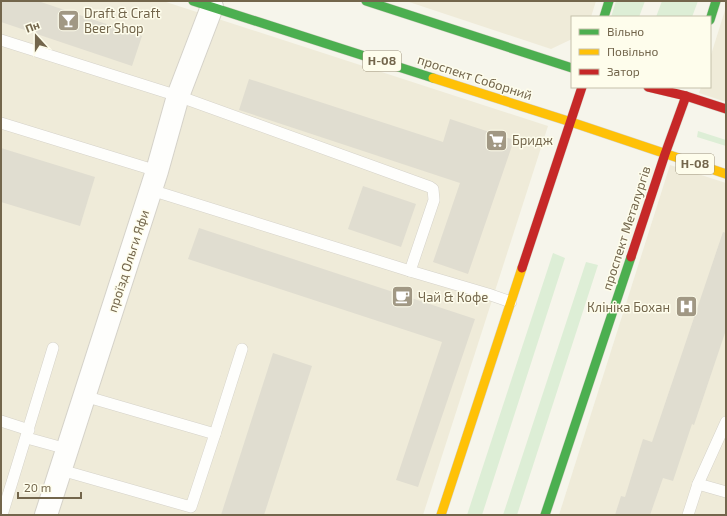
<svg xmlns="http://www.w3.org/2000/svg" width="727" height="516" font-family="'Exo 2',sans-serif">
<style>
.residential{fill:#efebd9}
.green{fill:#ddeed6}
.building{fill:#e0ddd0}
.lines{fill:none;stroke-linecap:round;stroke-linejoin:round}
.lane-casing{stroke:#d5d2c9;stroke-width:12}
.street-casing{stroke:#d5d2c9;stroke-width:24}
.fast-casing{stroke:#d4d1c6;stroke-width:10}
.slow-casing{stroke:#d4d1c6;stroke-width:10}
.jam-casing{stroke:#d4d1c6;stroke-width:10}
.lane{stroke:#fefefc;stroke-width:11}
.street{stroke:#fefefc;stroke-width:22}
.fast{stroke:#4caf50;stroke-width:9}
.slow{stroke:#ffc107;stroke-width:9}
.jam{stroke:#c62828;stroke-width:9}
.labels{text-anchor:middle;stroke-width:3;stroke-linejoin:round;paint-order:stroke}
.shield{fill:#fefdec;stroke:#9d937c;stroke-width:1}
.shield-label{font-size:12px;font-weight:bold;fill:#73664c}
.poi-label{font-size:13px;fill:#73664c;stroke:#fefdec;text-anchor:start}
.street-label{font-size:13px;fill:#73664c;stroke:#fefdec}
</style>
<rect width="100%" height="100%" fill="#f6f5eb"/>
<g class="residential">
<polygon points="1,1 163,1 548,126 423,515 1,515"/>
<polygon points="406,1 596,1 591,17 572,17 572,39 551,49"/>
<polygon points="726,7 726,102 699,93 701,87 710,87 710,58"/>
<polygon points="670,165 726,183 726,515 559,515"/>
</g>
<g class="green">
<polygon points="616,1 645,1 639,17 611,17"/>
<polygon points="662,1 698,1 692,17 656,17"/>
<polygon points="698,131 726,140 726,146 697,137"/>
<polygon points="553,253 565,258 482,515 467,515"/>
<polygon points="586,262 598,265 517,515 503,515"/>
</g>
<g class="building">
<polygon points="1,1 38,1 142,36 132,66 1,22"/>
<polygon points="249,79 443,142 450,119 514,140 468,274 433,262 460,183 239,110"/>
<polygon points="1,148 95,177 80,226 1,202"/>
<polygon points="363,186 416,204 401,247 348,229"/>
<polygon points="199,228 475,319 418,487 396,480 442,342 188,259"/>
<polygon points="723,232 726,233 726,330 694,425 692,424 673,481 663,478 650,515 615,515 621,496 625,497 643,439 652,442"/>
<polygon points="273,353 312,366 264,515 221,515"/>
</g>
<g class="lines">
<defs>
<g id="lane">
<polyline points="1,40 178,96 430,187 433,189 434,200 410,271"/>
<polyline points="1,123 157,171"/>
<polyline points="151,190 410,271 488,294 511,302"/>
<polyline points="1,421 29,430"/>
<polyline points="215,434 242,349"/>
<polyline points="27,438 67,449"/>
<polyline points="61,470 191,507 215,434 84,396"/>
<polyline points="698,484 726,422"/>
<polyline points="2,515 53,348"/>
<polyline points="688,515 698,484 726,492"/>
</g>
<polyline id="street" points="46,515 157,171 178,96 212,7"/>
<g id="fast">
<polyline points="193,1 433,78"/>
<polyline points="366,1 572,68"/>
<polyline points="604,17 609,1"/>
<polyline points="710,20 716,1"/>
<polyline points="545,515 631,257"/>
</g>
<g id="slow">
<polyline points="433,78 571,122 726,174"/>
<polyline points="441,515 522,268"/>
</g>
<g id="jam">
<polyline points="648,87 686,96 726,109"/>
<polyline points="631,257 665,154 686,96"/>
<polyline points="522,268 582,87"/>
</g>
</defs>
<use href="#lane" class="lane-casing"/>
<use href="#street" class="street-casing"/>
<use href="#fast" class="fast-casing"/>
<use href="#slow" class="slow-casing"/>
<use href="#jam" class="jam-casing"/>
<use href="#lane" class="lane"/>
<use href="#street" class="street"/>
<use href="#fast" class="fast"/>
<use href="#slow" class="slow"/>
<use href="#jam" class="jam"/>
</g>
<defs>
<symbol id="bar-square" viewBox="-11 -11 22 22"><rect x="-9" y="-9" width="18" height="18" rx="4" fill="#a19884" stroke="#fefdec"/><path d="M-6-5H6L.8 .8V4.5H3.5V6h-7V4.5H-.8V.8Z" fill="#fff"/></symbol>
<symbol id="supermarket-square" viewBox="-11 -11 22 22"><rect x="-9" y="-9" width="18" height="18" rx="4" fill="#a19884" stroke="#fefdec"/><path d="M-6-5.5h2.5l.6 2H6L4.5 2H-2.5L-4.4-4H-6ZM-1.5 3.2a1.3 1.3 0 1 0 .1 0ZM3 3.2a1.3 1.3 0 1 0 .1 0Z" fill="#fff"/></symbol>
<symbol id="cafe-square" viewBox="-11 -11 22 22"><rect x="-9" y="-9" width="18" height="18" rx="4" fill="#a19884" stroke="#fefdec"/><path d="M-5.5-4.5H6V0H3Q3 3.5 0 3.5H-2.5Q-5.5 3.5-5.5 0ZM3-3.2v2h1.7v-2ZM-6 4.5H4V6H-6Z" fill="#fff"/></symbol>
<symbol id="hospital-square" viewBox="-11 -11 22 22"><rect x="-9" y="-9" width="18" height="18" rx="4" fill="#a19884" stroke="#fefdec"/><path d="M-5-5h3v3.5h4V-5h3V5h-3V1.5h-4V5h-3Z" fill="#fff"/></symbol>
</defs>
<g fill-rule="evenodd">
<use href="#bar-square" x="56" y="8" width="25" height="25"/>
<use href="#supermarket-square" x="484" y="128" width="25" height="25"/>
<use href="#cafe-square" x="390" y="284" width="25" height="25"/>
<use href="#hospital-square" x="674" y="294" width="25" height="25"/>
</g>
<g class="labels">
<g class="shield">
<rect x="363" y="51" width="38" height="20" rx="3"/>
<rect x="676" y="154" width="38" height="20" rx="3"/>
</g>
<g class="shield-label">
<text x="382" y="65">Н-08</text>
<text x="695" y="168">Н-08</text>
</g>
<g class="poi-label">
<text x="84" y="18">Draft &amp; Craft<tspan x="84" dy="15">Beer Shop</tspan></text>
<text x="512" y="145">Бридж</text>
<text x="418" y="302">Чай &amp; Кофе</text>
<text x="670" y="312" text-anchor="end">Клініка Бохан</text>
</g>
<g class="street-label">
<text transform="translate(475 77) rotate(18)" y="5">проспект Соборний</text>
<text transform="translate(626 228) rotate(-72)" y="5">проспект Металургів</text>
<text transform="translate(128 261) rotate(-72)" y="5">проїзд Ольги Яфи</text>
</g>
</g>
<rect width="727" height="516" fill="none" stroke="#73664c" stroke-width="4"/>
<rect x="571" y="16" width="140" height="72" fill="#fefdec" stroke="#c6c1ac"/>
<rect x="579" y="29" width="20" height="6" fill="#4caf50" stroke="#c6c1ac"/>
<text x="607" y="36" font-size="12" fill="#73664c">Вільно</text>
<rect x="579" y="49" width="20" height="6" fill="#ffc107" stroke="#c6c1ac"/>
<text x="607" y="56" font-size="12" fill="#73664c">Повільно</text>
<rect x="579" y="69" width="20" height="6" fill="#c62828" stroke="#c6c1ac"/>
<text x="607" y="76" font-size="12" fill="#73664c">Затор</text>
<g transform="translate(36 36) rotate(339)" stroke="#fefdec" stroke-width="3" paint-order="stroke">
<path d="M0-3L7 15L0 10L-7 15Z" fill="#73664c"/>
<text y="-6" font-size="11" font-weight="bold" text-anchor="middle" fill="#73664c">Пн</text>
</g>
<path d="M18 492v6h63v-6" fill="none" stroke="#73664c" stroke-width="2"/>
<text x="24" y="492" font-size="12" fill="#73664c" stroke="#fefdec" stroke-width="3" paint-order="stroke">20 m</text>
</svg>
